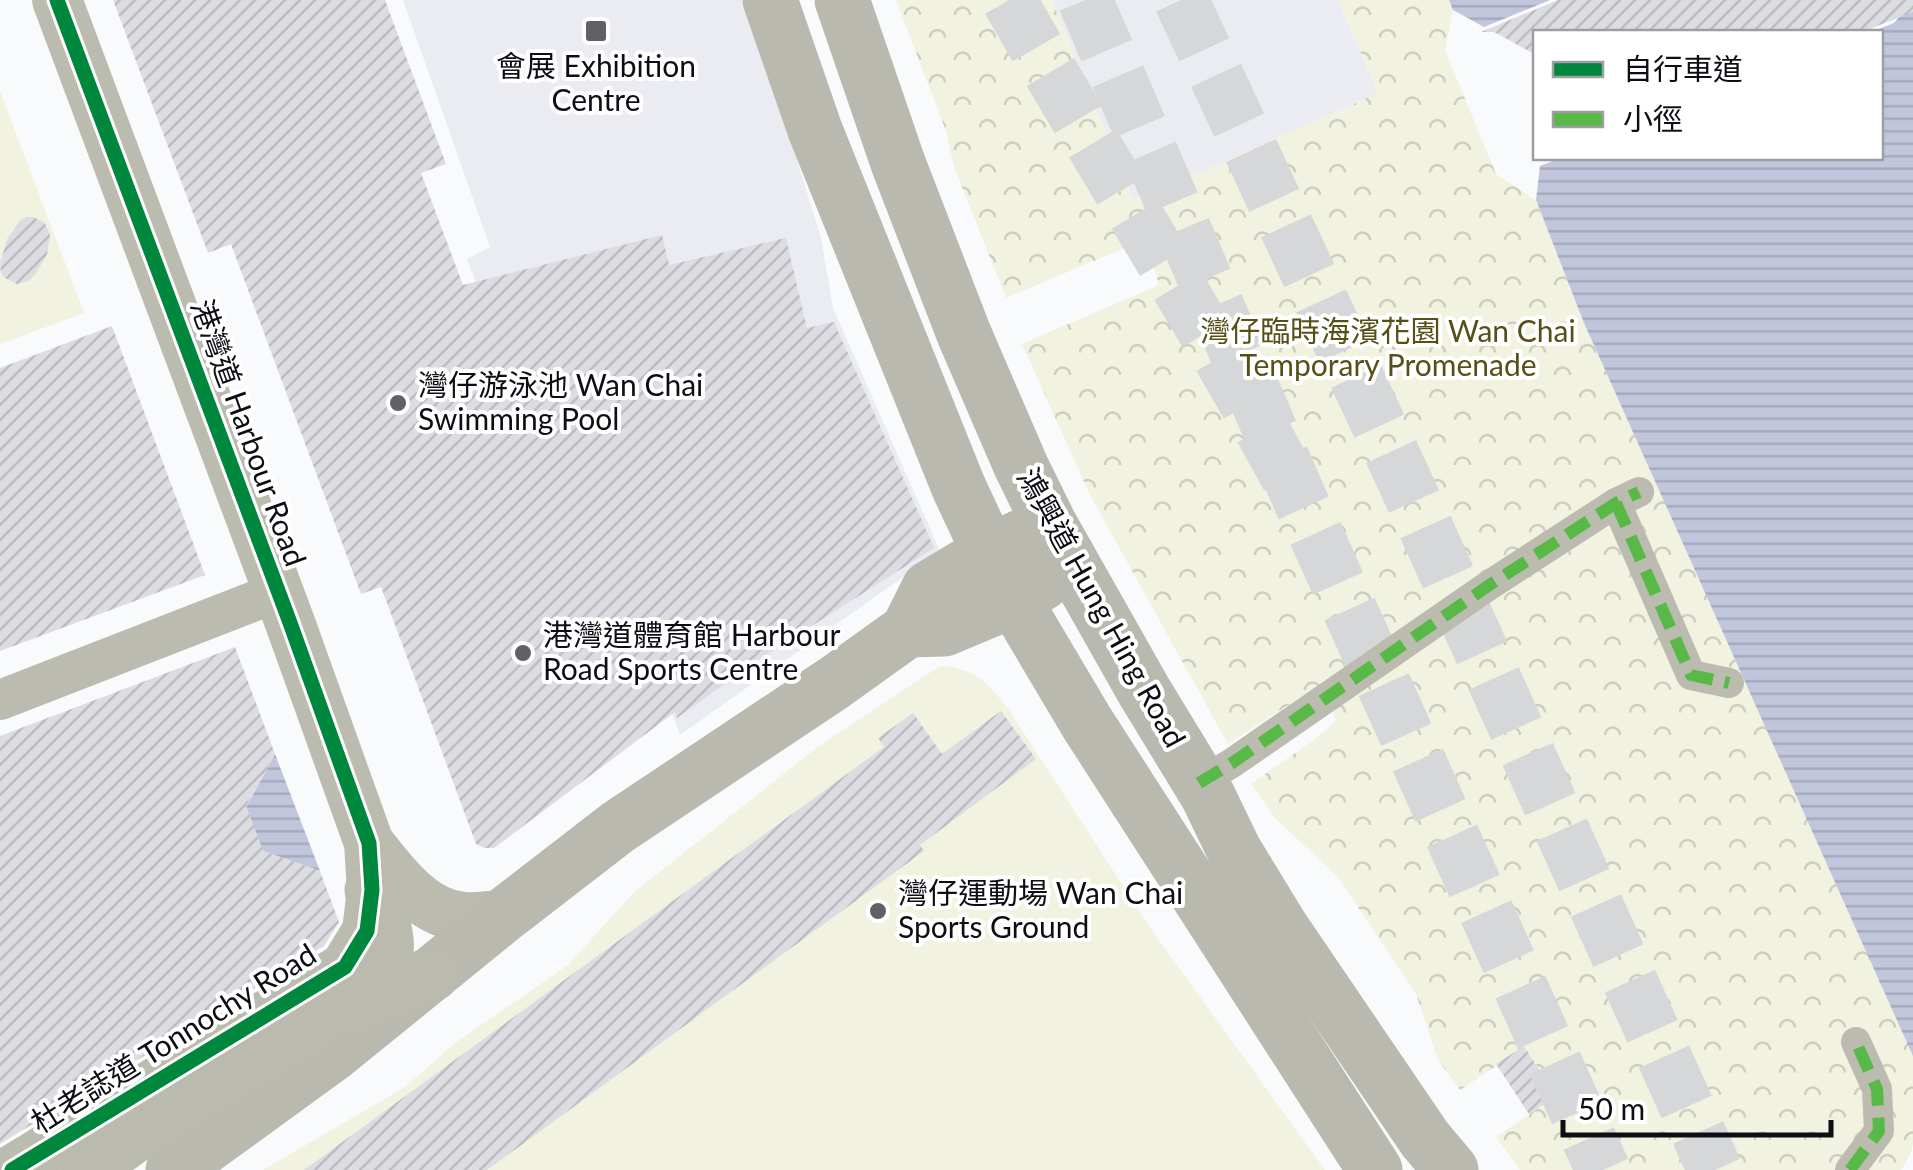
<svg xmlns="http://www.w3.org/2000/svg" width="1913" height="1170" font-family="Lato,'Noto Sans TC',sans-serif">
<style>
.built{fill:#ebecf2}
.park{fill:url(#park-crowns)}
.garden{fill:#f2f2e1}
.water{fill:url(#water-rules)}
.building{fill:url(#building-hatch)}
.lines{fill:none;stroke-linecap:round;stroke-linejoin:round}
.trunk-tunnel{stroke:#d6d7d9;stroke-width:55;stroke-dasharray:55 28;stroke-linecap:butt}
.motorway-tunnel{stroke:#d6d7d9;stroke-width:55;stroke-dasharray:55 28;stroke-linecap:butt}
.pedestrian{stroke:#bcbbb0;stroke-width:30}
.minor{stroke:#bcbbb0;stroke-width:40}
.tertiary{stroke:#bcbbb0;stroke-width:50}
.secondary{stroke:#bab9b0;stroke-width:55}
.trunk{stroke:#bbbaae;stroke-width:55}
.quiet{stroke:#58b947;stroke-width:12;stroke-dasharray:25 12;stroke-linecap:butt}
.cycleway-casing{stroke:#fff;stroke-width:21}
.cycleway{stroke:#00873e;stroke-width:15}
.poi-dot{fill:#606165;stroke:#fff;stroke-width:4}
.labels{text-anchor:middle;stroke-width:8;stroke-linejoin:round;paint-order:stroke}
.poi-label{font-size:30px;fill:#0d0e13;stroke:#fff;text-anchor:start}
.park-label{font-size:30px;fill:#565017;stroke:#fff}
.street-label{font-size:30px;fill:#0d0e13;stroke:#fff}
</style>
<defs>
<pattern id="park-crowns" width="20" height="18" patternUnits="userSpaceOnUse" patternTransform="scale(2.5)"><rect width="20" height="18" fill="#f2f2e1"/><path d="M2 6a3 3 0 1 1 6 0M12 15a3 3 0 1 1 6 0" fill="none" stroke="#cecec0"/></pattern>
<pattern id="water-rules" width="6" height="5" patternUnits="userSpaceOnUse" patternTransform="scale(2.5)"><rect width="6" height="5" fill="#c1c6dc"/><path d="M0 2.5h6" fill="none" stroke="#a5a9bc"/></pattern>
<pattern id="building-hatch" width="6" height="6" patternUnits="userSpaceOnUse" patternTransform="scale(2.5)"><rect width="6" height="6" fill="#dcdde2"/><path d="M-1 1l2-2M0 6l6-6M5 7l2-2" fill="none" stroke="#bcbcc1"/></pattern>
</defs>
<rect width="100%" height="100%" fill="#f9fafc"/>
<g class="built">
<polygon points="403,0 748,0 821,238 833,308 940,551 680,735 582,476 553,483 467,259 490,247"/>
<polygon points="1052,0 1338,0 1378,93 1204,171 1133,199"/>
</g>
<polygon class="park" points="896,0 1052,0 1133,199 1204,171 1378,93 1338,0 1449,0 1453,10 1445,50 1496,174 1536,200 1584,323 1911,1049 1913,1056 1913,1144 1910,1155 1901,1170 1520,1170 1496,1137 1556,1096 1525,1047 1460,1090 1438,1060 1416,994 1337,876 1276,819 1251,784 1318,737 1336,721 1321,684 1228,744 1090,495 1022,344 1159,285 1146,239 1006,298 954,167 946,131"/>
<g class="garden">
<polygon points="0,91 84,313 0,344"/>
<path d="M 940,666 C 976,668 988,683 1009,710 L 1151,929 L 1325,1170 L 263,1170 L 405,1087 L 455,1043 L 568,965 L 633,893 L 819,746 Z"/>
</g>
<g class="water">
<polygon points="1449,0 1550,0 1484,27 1453,10"/>
<polygon points="1913,0 1913,1056 1584,323 1536,200 1540,166 1561,158 1880,158 1880,32 1871,32 1894,23"/>
<polygon points="275,754 320,871 263,851 246,807"/>
</g>
<g class="building">
<polygon points="113,0 385,0 446,164 421,173 463,285 662,235 669,265 786,238 807,328 834,322 934,548 758,660 677,718 675,712 494,848 484,848 476,844 381,587 361,594 231,244 208,253"/>
<polygon points="1558,0 1913,0 1913,12 1862,32 1536,32 1536,55 1494,32 1481,32"/>
<polygon points="26,217 33,217 44,222 50,234 47,255 36,273 29,281 17,284 5,278 1,273 0,263 8,237 20,221"/>
<polygon points="112,326 205,575 0,651 0,368"/>
<polygon points="235,647 275,754 246,806 263,851 320,871 339,922 324,946 0,1144 0,736"/>
<polygon points="1001,711 1036,759 920,845 924,851 487,1170 304,1170 884,747 878,738 913,713 942,754"/>
<polygon points="1524,1046 1556,1096 1529,1114 1496,1064"/>
</g>
<g class="lines">
<polyline class="trunk-tunnel" points="1085,0 1298,495 1603,1170"/>
<g class="motorway-tunnel">
<path d="M 1009,0 C 1103,166 1207,327 1298,495"/>
<polyline points="1181,0 1402,475 1715,1170"/>
</g>
<g class="pedestrian">
<polyline points="1616,503 1691,675 1729,683"/>
<polyline points="1199,783 1232,763 1488,586 1616,503 1639,492"/>
<polyline points="1850,1170 1879,1131 1877,1089 1856,1042"/>
</g>
<polyline class="minor" points="0,700 278,592"/>
<g class="tertiary">
<path d="M 369,843 C 393,873 421,913 463,917 C 476,918 491,915 504,915"/>
<polyline points="12,1170 345,967 367,931 372,890 369,843 289,620 57,0"/>
</g>
<g class="secondary">
<polyline points="770,0 815,130 959,488 989,552 1014,600 1087,723 1375,1170"/>
<polyline points="842,0 898,163 964,334 1021,466 1049,523 1144,691 1208,796 1234,850 1281,927 1425,1139 1451,1170"/>
<polyline points="908,630 944,629 1014,600 1044,582"/>
<polyline points="173,1170 334,1053 504,915 618,827 834,683 908,630 929,588 989,552 1023,536"/>
</g>
<g class="trunk">
<polyline points="347,1008 432,974"/>
<path d="M 88,1170 C 139,1128 199,1095 255,1060 C 288,1039 373,993 385,956 C 391,937 377,909 372,890"/>
</g>
<g class="quiet">
<polyline points="1616,503 1691,675 1729,683"/>
<polyline points="1199,783 1232,763 1488,586 1616,503 1639,492"/>
<polyline points="1850,1170 1879,1131 1877,1089 1856,1042"/>
</g>
<defs>
<polyline id="cycleway" points="12,1170 345,967 367,931 372,890 369,843 289,620 57,0"/>
</defs>
<use href="#cycleway" class="cycleway-casing"/>
<use href="#cycleway" class="cycleway"/>
</g>
<g class="poi-dot">
<rect x="584" y="19" width="24" height="24" rx="5"/>
<circle cx="398" cy="403" r="10"/>
<circle cx="523" cy="653" r="10"/>
<circle cx="878" cy="911" r="10"/>
</g>
<g class="labels">
<g class="poi-label">
<text x="596" y="77" text-anchor="middle">會展 Exhibition<tspan x="596" dy="34">Centre</tspan></text>
<text x="418" y="396">灣仔游泳池 Wan Chai<tspan x="418" dy="34">Swimming Pool</tspan></text>
<text x="543" y="646">港灣道體育館 Harbour<tspan x="543" dy="34">Road Sports Centre</tspan></text>
<text x="898" y="904">灣仔運動場 Wan Chai<tspan x="898" dy="34">Sports Ground</tspan></text>
</g>
<g class="park-label">
<text x="1388" y="342">灣仔臨時海濱花園 Wan Chai<tspan x="1388" dy="34">Temporary Promenade</tspan></text>
</g>
<g class="street-label">
<text transform="translate(248 433) rotate(70)" y="10">港灣道 Harbour Road</text>
<text transform="translate(1101 608) rotate(61)" y="10">鴻興道 Hung Hing Road</text>
<text transform="translate(174 1039) rotate(-32)" y="10">杜老誌道 Tonnochy Road</text>
</g>
</g>
<rect x="1533" y="30" width="350" height="130" fill="#ffffff" stroke="#9e9fa1" stroke-width="2.5"/>
<rect x="1553" y="62" width="50" height="15" fill="#00873e" stroke="#9e9fa1" stroke-width="2.5"/>
<text x="1623" y="80" font-size="30" fill="#0d0e13">自行車道</text>
<rect x="1553" y="112" width="50" height="15" fill="#58b947" stroke="#9e9fa1" stroke-width="2.5"/>
<text x="1623" y="130" font-size="30" fill="#0d0e13">小徑</text>
<path d="M1563 1120v15h268v-15" fill="none" stroke="#0d0e13" stroke-width="5"/>
<text x="1578" y="1120" font-size="30" fill="#0d0e13" stroke="#ffffff" stroke-width="8" paint-order="stroke">50 m</text>
</svg>
